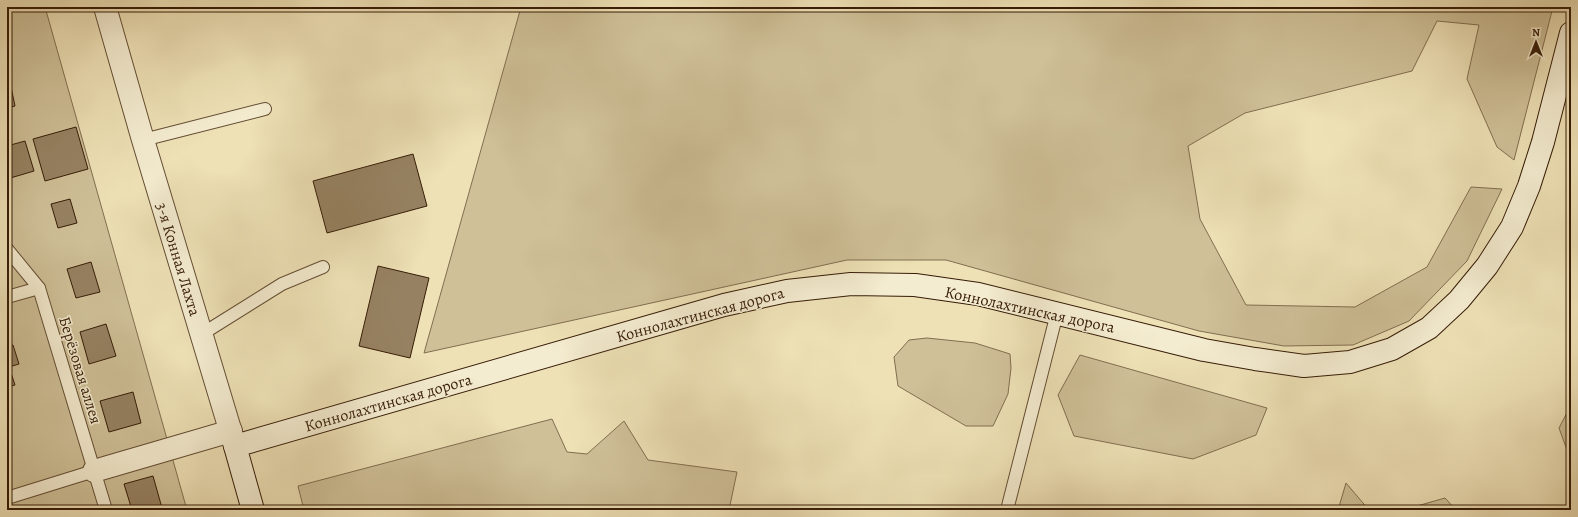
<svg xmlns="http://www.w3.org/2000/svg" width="1578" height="517" font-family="Alegreya,serif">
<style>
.green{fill:#cfc098;stroke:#826e50}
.building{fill:#968262;stroke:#361c07}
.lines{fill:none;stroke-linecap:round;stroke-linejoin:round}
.service-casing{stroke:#644d33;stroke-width:14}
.minor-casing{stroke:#644d33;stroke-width:24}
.secondary-casing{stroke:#361c07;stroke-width:24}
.service{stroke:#f4ecd0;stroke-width:12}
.minor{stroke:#f4ecd0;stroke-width:22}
.secondary{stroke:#f4ecd0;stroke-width:22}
.labels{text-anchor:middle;stroke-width:3;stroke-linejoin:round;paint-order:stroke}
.street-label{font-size:16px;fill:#361c07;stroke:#f4ecd0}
</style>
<rect width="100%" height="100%" fill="#eee1b6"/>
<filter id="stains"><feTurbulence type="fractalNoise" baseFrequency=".005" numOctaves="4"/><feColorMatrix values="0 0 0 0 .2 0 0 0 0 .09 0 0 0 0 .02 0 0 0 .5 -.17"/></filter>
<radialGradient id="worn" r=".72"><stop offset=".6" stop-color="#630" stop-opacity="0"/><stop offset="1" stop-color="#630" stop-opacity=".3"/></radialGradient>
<g class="green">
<polygon points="7,7 45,7 187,510 7,510"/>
<polygon points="521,7 1553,7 1514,160 1497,147 1467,79 1479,25 1437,21 1412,71 1245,113 1188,146 1200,219 1246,305 1355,307 1427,267 1471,187 1502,189 1467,261 1409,321 1353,345 1284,346 1199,331 946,260 847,260 424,353"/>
<polygon points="927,338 975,343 1010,354 1011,368 1008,394 993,426 966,426 898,386 894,357 909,340"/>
<polygon points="1080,355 1267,408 1256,435 1193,459 1074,436 1058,395"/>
<polygon points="1571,405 1571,461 1559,428"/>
<polygon points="552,419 567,452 587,454 624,421 648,460 737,472 729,510 304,510 298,486"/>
<polygon points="1346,483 1369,510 1338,510"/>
<polygon points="1445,498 1456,510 1403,510"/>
</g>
<g class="building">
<polygon points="11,87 15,106 7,108 7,88"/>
<polygon points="76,127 88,169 45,181 33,139"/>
<polygon points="25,141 34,171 7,179 7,146"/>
<polygon points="413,154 427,206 327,233 313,181"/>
<polygon points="70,199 77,223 58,228 51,204"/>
<polygon points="91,262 100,292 76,298 67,269"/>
<polygon points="378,266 429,278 410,358 359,346"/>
<polygon points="106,324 116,356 89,364 80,332"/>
<polygon points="13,345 19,364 9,367 15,385 7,387 7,346"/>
<polygon points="133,392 141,423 109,432 100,401"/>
<polygon points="153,476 162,508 154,510 132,510 124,484"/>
</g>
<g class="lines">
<defs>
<g id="service">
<polyline points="143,140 265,109"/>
<polyline points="7,249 39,288 106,510"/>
<polyline points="7,297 39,288"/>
<polyline points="202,334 282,284 323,267"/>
<polyline points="7,498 94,471"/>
<polyline points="1007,510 1057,313"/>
</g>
<g id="minor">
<polyline points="105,7 143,140 235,446"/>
<polyline points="94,471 231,431"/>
</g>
<polyline id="secondary" points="253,510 235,446 724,305 787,291 851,284 915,285 978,294 1204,350 1255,359 1304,366 1350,362 1392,349 1429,328 1459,300 1487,266 1512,227 1529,186 1543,142 1571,33"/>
</defs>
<use href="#service" class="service-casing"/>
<use href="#minor" class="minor-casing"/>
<use href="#secondary" class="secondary-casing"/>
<use href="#service" class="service"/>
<use href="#minor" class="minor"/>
<use href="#secondary" class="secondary"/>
</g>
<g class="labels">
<g class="street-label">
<text transform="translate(179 259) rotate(73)" y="6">3-я Конная Лахта</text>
<text transform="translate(1030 309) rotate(12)" y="6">Коннолахтинская дорога</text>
<text transform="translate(700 314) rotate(-15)" y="6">Коннолахтинская дорога</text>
<text transform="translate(81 370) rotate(73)" y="6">Берёзовая аллея</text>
<text transform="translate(388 402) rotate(-16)" y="6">Коннолахтинская дорога</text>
</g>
</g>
<rect width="1578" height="517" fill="none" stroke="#eee1b6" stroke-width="24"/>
<rect x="8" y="8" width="1562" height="501" fill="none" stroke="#361c07" stroke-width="2"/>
<rect x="12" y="12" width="1554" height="493" fill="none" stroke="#361c07"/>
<g transform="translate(1536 42)" stroke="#f4ecd0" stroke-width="3" paint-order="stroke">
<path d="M0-3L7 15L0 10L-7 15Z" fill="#361c07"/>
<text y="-6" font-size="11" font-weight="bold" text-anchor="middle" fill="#361c07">N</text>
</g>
<rect width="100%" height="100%" filter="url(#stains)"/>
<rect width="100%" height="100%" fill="url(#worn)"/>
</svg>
